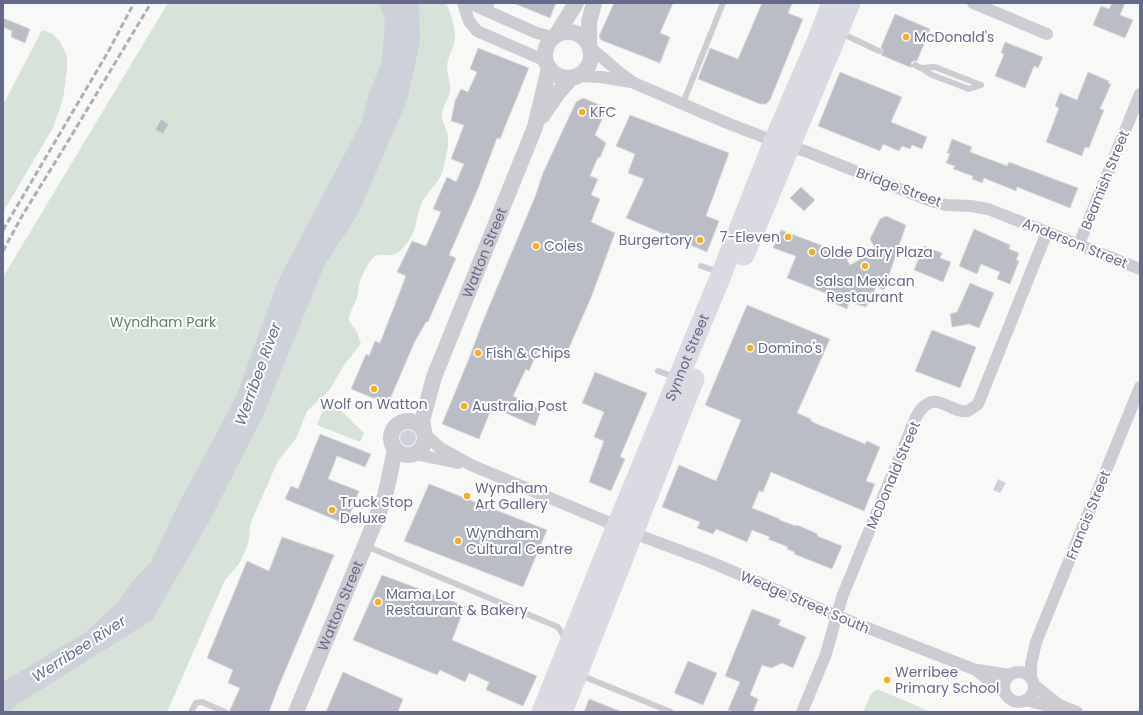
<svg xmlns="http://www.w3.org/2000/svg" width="1143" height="715" font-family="Poppins,sans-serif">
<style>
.green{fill:#d7e2d8}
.water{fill:#ced1da}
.building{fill:#babcc6;stroke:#dadbd9}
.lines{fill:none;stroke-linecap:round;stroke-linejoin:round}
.service{stroke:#ccccd2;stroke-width:6}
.minor{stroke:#ccccd2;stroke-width:12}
.tertiary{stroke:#ccccd2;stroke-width:16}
.trunk{stroke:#d9dae2;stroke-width:21}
.rail{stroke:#acaeb8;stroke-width:3;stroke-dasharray:6 3;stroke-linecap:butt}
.poi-dot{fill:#f4af1b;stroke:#fff;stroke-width:1.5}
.labels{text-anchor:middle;stroke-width:4;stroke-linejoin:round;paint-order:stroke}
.poi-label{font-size:14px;fill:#65698b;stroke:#fff;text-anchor:start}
.street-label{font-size:14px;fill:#65698b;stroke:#fff}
.park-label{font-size:14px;fill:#617b67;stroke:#fff}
.water-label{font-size:15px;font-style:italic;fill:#66718d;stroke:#fff}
</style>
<rect width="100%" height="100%" fill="#f8f9f6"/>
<g class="green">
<path d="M 168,3 L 446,3 C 452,16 458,33 453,47 C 451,54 447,60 447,67 C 447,75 451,83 450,91 C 449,99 443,105 442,113 C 441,122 447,128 448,136 C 449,146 446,157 444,166 C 440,185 427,190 421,205 C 416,217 417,228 410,239 C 406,245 400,253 392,255 C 386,256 380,253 374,257 C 368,262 360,279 359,286 C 358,290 358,294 357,298 C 354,306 349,312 349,321 L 356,330 L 361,344 L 344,365 L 329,391 L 307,411 L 297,437 L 278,461 L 250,524 L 249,540 L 246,549 L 239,564 L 225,580 L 167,712 L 3,712 L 3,277 Z"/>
<polygon points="42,30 53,34 60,42 67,55 67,69 63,99 53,128 3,212 3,105"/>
<polygon points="337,407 364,433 360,442 317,425 322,412"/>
<polygon points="877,689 931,712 863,712 871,694"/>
</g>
<g class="water">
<polygon points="379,3 419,3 420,42 407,100 358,214 324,266 264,414 210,520 152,620 21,702 8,712 3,712 3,682 86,632 117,603 131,583 151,562 180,501 236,397 278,281 361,123 369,94 382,61 385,21"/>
<circle cx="408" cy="438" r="8"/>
<polygon points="998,479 1006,483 1000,493 993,490"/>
</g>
<g class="building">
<polygon points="513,3 556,3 550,18"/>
<polygon points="614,3 673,3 660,33 670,37 660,63 601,40 599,36"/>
<polygon points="762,3 792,3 788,13 803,19 770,100 766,104 760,104 698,79 710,48 738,59"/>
<polygon points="1112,3 1125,3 1120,15 1133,20 1125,38 1093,25 1101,6 1109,9"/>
<polygon points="895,14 930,29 917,61 913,61 911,63 912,68 881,55 883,51 881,47"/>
<polygon points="3,18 30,29 25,43 11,37 12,31 3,27"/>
<polygon points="1005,42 1043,57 1038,68 1034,66 1025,88 995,76 1004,54 1001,53"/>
<polygon points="478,48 529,68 500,139 497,138 477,191 449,255 456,258 428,322 426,322 414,343 388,404 351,389 366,354 369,356 375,341 380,343 406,276 397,272 412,241 426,246 441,212 433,209 447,177 456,182 464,164 451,159 464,125 451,121 455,101 461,89 468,92 477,72 470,69"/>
<polygon points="840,72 902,97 891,122 927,137 922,149 912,145 910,149 902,146 899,151 883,144 880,151 818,126"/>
<polygon points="1088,72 1109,81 1108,83 1111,84 1100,109 1104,110 1092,140 1089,148 1085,147 1082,156 1046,142 1059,108 1055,106 1060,93 1077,100"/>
<polygon points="583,98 607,108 595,135 606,143 600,158 598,157 590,176 598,179 591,195 600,199 591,222 615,233 592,295 565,357 540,346 529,371 526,369 513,396 541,410 535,426 492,407 479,439 442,424 468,361 483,321 535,197 543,173 576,102"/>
<polygon points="630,115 729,153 706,216 719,221 707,252 626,218 644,179 628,173 635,154 616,146"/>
<polygon points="161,119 169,124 163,134 155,130"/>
<polygon points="952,139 972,147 970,152 1007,166 1009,162 1078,188 1070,208 1017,187 1016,191 984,178 982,183 972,179 973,176 953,169 955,166 946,163 950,154 947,153"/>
<polygon points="801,187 815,200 804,211 790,198"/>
<polygon points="886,216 906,225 884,290 876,287 866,307 849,302 847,309 829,301 830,295 787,278 796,256 773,248 781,230 844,254 850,265 876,250 870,239 880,219"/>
<polygon points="974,229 1010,245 1009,249 1019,253 1016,260 1019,261 1010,284 997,279 1000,272 981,264 977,274 959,266"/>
<polygon points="924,246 942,253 940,258 951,262 943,282 914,270"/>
<polygon points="970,283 994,293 979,328 969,324 952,327 950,314 957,312"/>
<polygon points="747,305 830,339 797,413 811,419 811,421 817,424 865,444 867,441 880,447 866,481 875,484 864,511 771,472 763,492 759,491 752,508 780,519 779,520 796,526 797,525 818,534 817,536 842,546 832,569 794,554 795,552 787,549 788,547 768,539 770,537 752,530 747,542 716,529 713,534 697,528 700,522 662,507 679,465 716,481 741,420 705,405"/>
<polygon points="932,330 976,347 960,388 915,371"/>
<polygon points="595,372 647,393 620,457 625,459 611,491 589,482 604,441 594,437 604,412 582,403"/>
<polygon points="320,434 371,454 365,467 337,456 328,479 359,491 346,524 285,499 291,486 298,489"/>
<polygon points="429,484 547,530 523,587 404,541"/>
<polygon points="282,537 334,555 277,690 269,712 229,712 240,688 228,683 233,670 207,658 247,561 269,571"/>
<polygon points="382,575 465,606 452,640 537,676 523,706 486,690 489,682 469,673 465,682 440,670 437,675 353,640"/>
<polygon points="752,609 781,620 778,625 806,637 793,668 782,663 771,668 762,665 750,695 758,699 753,712 734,712 728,710 740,682 725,676"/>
<polygon points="688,661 717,673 703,705 674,693"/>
<polygon points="343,672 403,699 398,712 326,712"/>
<polygon points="589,699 620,711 620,712 584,712"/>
</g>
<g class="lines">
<g class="service">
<polyline points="488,11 492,3"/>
<polyline points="841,33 879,51"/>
<polyline points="915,65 921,68 935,67 981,85"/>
<polyline points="921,68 932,75 969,89 981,85"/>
<polyline points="683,103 723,3"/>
<polyline points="701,266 719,272"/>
<polyline points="658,371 675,377"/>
<polyline points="366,546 558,627 567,641"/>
<polyline points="580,675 671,712"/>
<polyline points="191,712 196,703 202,702 225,712"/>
</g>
<g class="minor">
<polyline points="463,3 469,21 477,31 546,61"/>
<polyline points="469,3 537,33 553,37"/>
<polyline points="973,3 1047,34"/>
<polyline points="590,47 619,72 634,83 727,123 774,141"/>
<polyline points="578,76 601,77 631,82"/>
<polyline points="790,147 805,151 928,200 946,205 971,206 988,209 1140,269"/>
<polyline points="1079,244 1140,94"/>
<polyline points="426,435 439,447 471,465 617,526"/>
<polyline points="415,454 458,463"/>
<polyline points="633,533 708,561 837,616 976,670 1005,693"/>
<polyline points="978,670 1010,675"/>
<circle cx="1019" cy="687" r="15"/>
<polyline points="1031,679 1031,664 1036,642 1140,387"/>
<polyline points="1034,685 1059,705 1077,712"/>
<polyline points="1026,700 1045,705 1059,705"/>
<path d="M 802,712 L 826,654 L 842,597 L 916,417 C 934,385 949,414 967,411 C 970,410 974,407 978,404 L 1047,232"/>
</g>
<g class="tertiary">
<circle cx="568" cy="55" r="23"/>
<polyline points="557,34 576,3"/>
<polyline points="589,44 589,22 594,3"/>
<polyline points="542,116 558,93 571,78"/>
<circle cx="408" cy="438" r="17"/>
<path id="s1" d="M 424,431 L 422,421 L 434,377 L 535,127 L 549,68"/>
<path id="s2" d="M 296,712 L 384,500 L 388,483 L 395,449"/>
</g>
<g class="trunk">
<polyline points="744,255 850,3"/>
<path id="s3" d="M 542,712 L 617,526 L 722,273 L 774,141 L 816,44 L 832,3"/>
<polyline points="562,712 694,379"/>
</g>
<g class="rail">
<polyline points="3,230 108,52 134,3"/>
<polyline points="3,251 22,216 70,138 151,3"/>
</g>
</g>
<g class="poi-dot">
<circle cx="906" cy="37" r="4"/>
<circle cx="582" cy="112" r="4"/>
<circle cx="788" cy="237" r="4"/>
<circle cx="700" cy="240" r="4"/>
<circle cx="536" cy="246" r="4"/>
<circle cx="812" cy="252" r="4"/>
<circle cx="865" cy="266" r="4"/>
<circle cx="750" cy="348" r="4"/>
<circle cx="478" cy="353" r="4"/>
<circle cx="374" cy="389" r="4"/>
<circle cx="464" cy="406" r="4"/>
<circle cx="467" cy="496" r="4"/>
<circle cx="332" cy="510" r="4"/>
<circle cx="458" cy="541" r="4"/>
<circle cx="378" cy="602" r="4"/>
<circle cx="887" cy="680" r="4"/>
</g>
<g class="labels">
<g class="poi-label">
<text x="914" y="42">McDonald's</text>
<text x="590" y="117">KFC</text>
<text x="780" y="242" text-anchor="end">7-Eleven</text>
<text x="692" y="245" text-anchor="end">Burgertory</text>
<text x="544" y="251">Coles</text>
<text x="820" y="257">Olde Dairy Plaza</text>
<text x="865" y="286" text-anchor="middle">Salsa Mexican<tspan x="865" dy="16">Restaurant</tspan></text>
<text x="758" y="353">Domino's</text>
<text x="486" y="358">Fish &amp; Chips</text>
<text x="374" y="409" text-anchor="middle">Wolf on Watton</text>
<text x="472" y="411">Australia Post</text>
<text x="475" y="493">Wyndham<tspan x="475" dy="16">Art Gallery</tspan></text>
<text x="340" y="507">Truck Stop<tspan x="340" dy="16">Deluxe</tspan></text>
<text x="466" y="538">Wyndham<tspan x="466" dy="16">Cultural Centre</tspan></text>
<text x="386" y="599">Mama Lor<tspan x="386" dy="16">Restaurant &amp; Bakery</tspan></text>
<text x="895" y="677">Werribee<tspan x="895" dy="16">Primary School</tspan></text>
</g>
<g class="street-label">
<text transform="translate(1105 180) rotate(-68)" y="5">Beamish Street</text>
<text transform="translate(899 187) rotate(20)" y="5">Bridge Street</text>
<text transform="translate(1075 243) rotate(22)" y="5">Anderson Street</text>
<text dy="5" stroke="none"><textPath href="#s1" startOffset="190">Watton Street</textPath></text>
<text dy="5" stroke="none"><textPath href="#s3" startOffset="383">Synnot Street</textPath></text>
<text transform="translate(893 475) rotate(-67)" y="5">McDonald Street</text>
<text transform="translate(1088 515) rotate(-68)" y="5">Francis Street</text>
<text transform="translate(805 602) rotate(23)" y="5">Wedge Street South</text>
<text dy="5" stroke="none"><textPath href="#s2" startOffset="115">Watton Street</textPath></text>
</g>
<g class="park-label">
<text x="163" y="327">Wyndham Park</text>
</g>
<g class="water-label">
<text transform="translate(258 374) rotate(-70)" y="5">Werribee River</text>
<text transform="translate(79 649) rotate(-33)" y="5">Werribee River</text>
</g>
</g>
<rect width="1143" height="715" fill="none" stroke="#65698b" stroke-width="8"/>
</svg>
